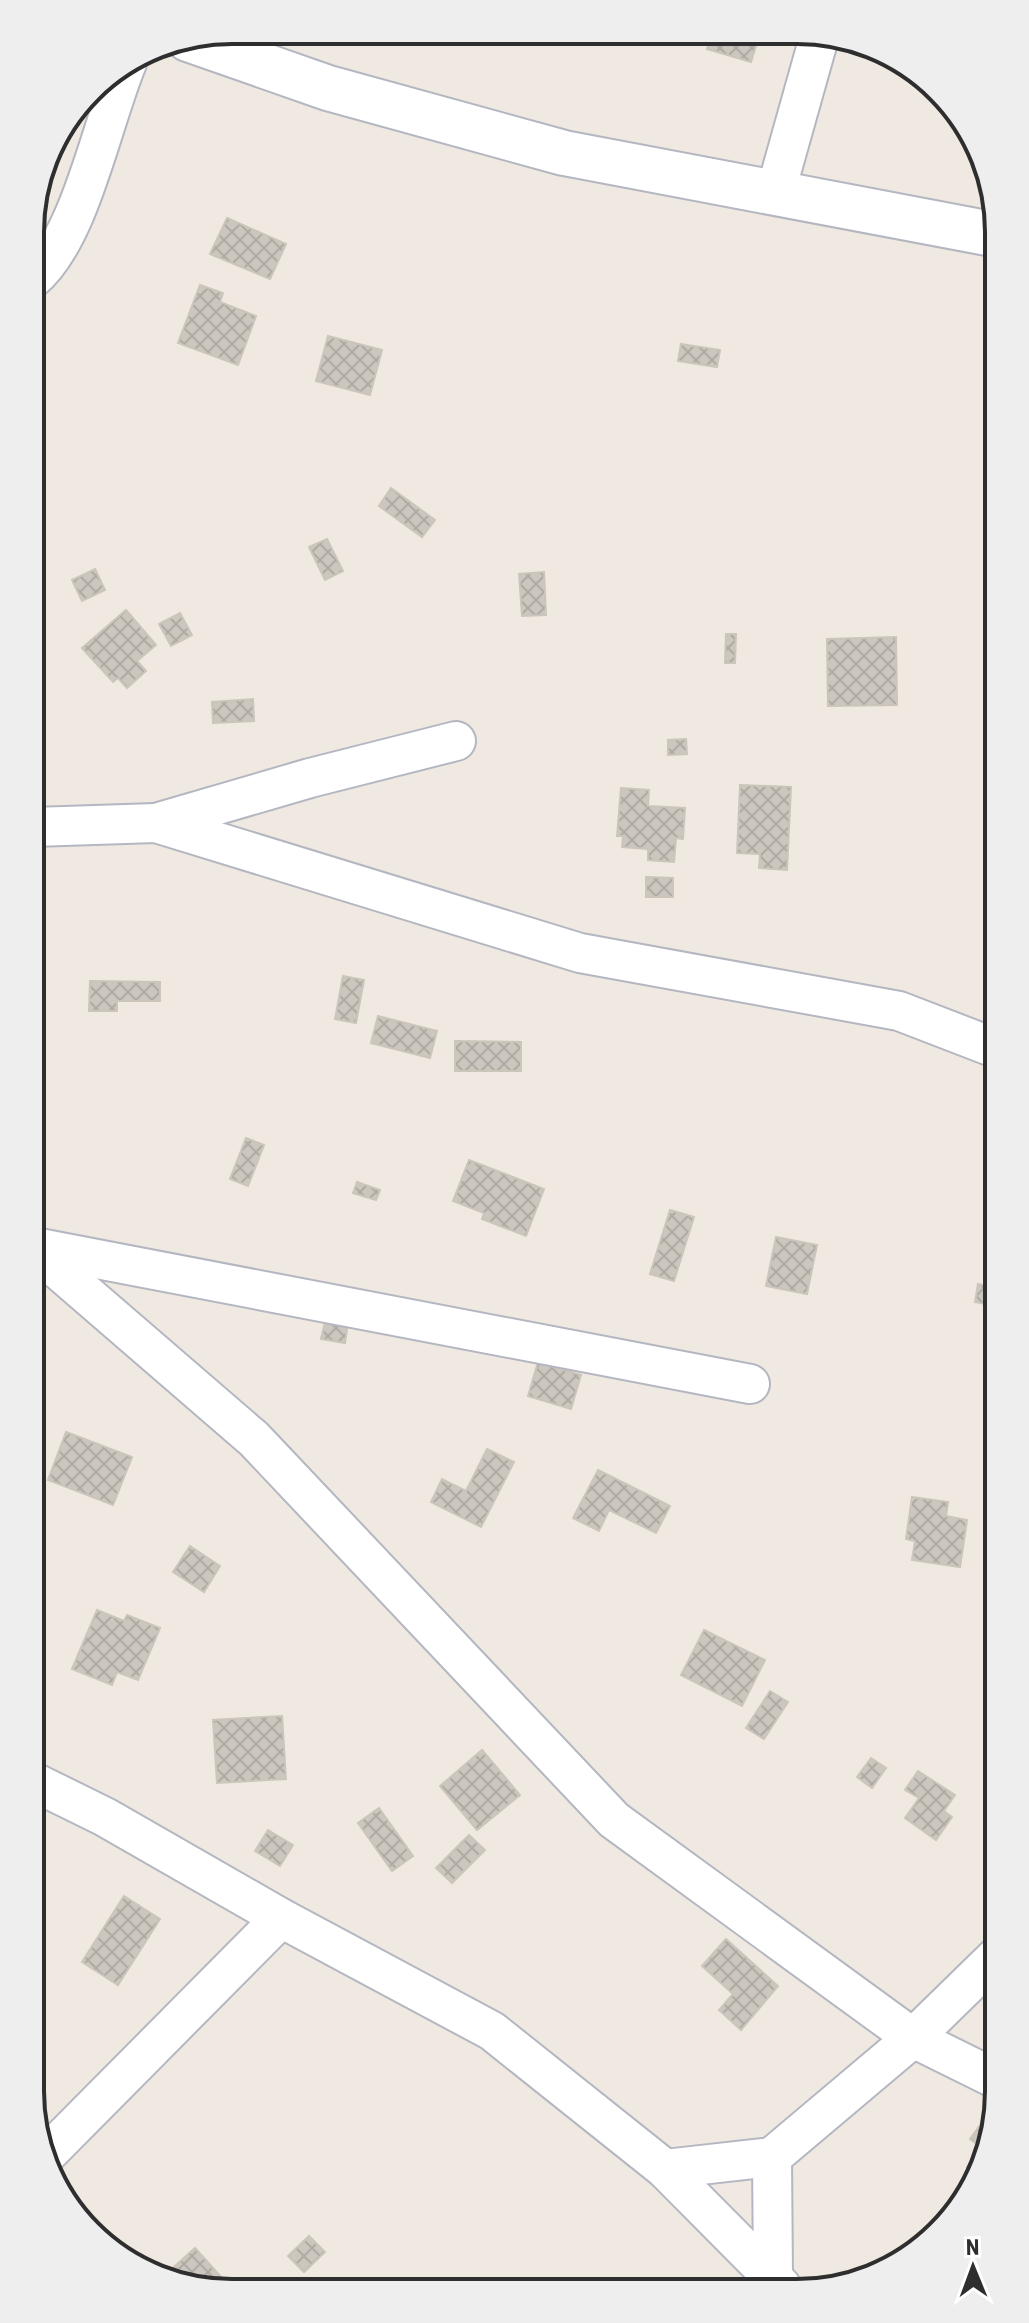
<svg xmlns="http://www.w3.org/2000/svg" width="1029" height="2323" font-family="'Roboto Condensed',sans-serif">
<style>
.building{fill:url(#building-cross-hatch);stroke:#cbc5ba;stroke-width:2}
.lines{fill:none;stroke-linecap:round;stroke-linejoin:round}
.minor-casing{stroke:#b4b7c1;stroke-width:42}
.tertiary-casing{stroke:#b4b7c1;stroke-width:48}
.minor{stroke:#fff;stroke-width:38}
.tertiary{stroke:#fff;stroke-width:44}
.rim{fill:none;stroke:#2e2e2e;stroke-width:4}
</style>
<defs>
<pattern id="building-cross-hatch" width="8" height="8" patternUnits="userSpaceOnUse" patternTransform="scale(2)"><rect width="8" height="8" fill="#cbc7bf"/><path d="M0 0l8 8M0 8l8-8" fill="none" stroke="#afaba4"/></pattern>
</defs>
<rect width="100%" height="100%" fill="#efe9e1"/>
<g class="building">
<polygon points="712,33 760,33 751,62 707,49"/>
<polygon points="227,218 286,244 270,279 210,254"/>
<polygon points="200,285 223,293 220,302 256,316 238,365 178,343"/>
<polygon points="328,336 382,350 370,395 316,381"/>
<polygon points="681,344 720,350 717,367 678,361"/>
<polygon points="391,488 435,520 422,537 379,506"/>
<polygon points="31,495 42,513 31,520"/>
<polygon points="327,539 343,571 325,580 309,547"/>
<polygon points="95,569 105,590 82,601 72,580"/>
<polygon points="544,572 546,615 522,616 519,574"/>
<polygon points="126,610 156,645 137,661 146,671 127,688 118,678 113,682 82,648"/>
<polygon points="180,613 192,635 171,646 159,624"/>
<polygon points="726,634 736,634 735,663 725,663"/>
<polygon points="896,637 897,705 828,706 827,639"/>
<polygon points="253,699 254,721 213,723 212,702"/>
<polygon points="686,739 687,754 668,755 668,740"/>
<polygon points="740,785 791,787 787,870 759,868 760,854 737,853"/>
<polygon points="621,788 649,790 648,806 685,808 683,839 676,838 674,862 648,860 648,849 622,847 623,836 617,836"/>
<polygon points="646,877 673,878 673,897 646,897"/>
<polygon points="343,976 364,980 356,1023 335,1019"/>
<polygon points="90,981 160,982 160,1001 117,1001 117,1011 89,1011"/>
<polygon points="378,1016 437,1031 430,1058 371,1043"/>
<polygon points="455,1041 521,1042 521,1071 455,1071"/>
<polygon points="246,1138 264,1145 248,1186 230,1179"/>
<polygon points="469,1160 544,1189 526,1236 482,1219 484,1213 453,1201"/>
<polygon points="357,1182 380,1190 376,1200 353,1193"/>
<polygon points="670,1210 694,1217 674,1281 650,1274"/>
<polygon points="776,1237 817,1245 807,1294 766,1286"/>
<polygon points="978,1284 996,1288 996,1306 975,1302"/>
<polygon points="326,1318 348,1323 345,1343 321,1339"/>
<polygon points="538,1362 581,1375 571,1409 528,1396"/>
<polygon points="66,1432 132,1457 113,1505 48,1480"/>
<polygon points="487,1449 514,1462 481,1527 431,1502 442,1479 466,1491"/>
<polygon points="598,1470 670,1506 656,1533 609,1510 599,1531 573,1518"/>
<polygon points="912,1497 948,1502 946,1516 967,1520 960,1567 912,1560 915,1541 906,1539"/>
<polygon points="190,1546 220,1566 204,1592 173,1572"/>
<polygon points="97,1610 124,1621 127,1615 160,1628 138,1680 117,1672 112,1685 72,1669"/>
<polygon points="704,1630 765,1660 742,1706 681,1675"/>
<polygon points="770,1691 788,1702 764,1739 746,1728"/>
<polygon points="282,1716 286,1779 217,1783 213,1720"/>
<polygon points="482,1750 520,1795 477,1830 440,1786"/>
<polygon points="871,1758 886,1768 872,1788 857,1777"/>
<polygon points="918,1771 955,1795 944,1811 952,1817 936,1840 905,1818 919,1798 905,1790"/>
<polygon points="379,1808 413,1856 392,1871 358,1823"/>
<polygon points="268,1830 293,1845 280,1866 255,1851"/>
<polygon points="469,1835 485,1850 452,1883 436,1868"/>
<polygon points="124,1896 160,1919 118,1985 82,1962"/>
<polygon points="726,1939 778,1986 741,2030 719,2010 733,1994 702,1966"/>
<polygon points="989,2113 994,2117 973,2172 967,2167 981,2147 970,2139"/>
<polygon points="309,2236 325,2252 304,2272 288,2256"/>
<polygon points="195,2248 232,2289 193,2289 165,2275"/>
</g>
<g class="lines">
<defs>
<g id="minor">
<polyline points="775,194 820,34"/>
<path d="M 31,280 C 80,241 102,122 127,63"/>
<polyline points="156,823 310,778 456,741"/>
<polyline points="33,827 156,823 580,953 899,1011 995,1048"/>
<polyline points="34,1247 750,1384"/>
<polyline points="34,1249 254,1439 614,1820 913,2038 998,2080"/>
<polyline points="36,1783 105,1817 281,1918 492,2031 665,2169 781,2286"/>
<polyline points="45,2156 281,1918"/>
<polyline points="772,2157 773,2277"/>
<polyline points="665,2169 772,2157 913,2038 998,1955"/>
</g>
<polyline id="tertiary" points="188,39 328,88 564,153 992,234"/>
</defs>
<use href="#minor" class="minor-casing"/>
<use href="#tertiary" class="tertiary-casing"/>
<use href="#minor" class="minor"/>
<use href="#tertiary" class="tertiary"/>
</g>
<path d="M0 0H1029V2323H0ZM232 44H797A188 188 0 0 1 985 232V2091A188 188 0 0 1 797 2279H232A188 188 0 0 1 44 2091V232A188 188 0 0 1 232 44Z" fill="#eee" fill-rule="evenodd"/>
<path class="rim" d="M232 44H797A188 188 0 0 1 985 232V2091A188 188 0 0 1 797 2279H232A188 188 0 0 1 44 2091V232A188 188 0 0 1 232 44Z"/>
<g transform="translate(973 2267) rotate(359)" stroke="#ffffff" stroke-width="6" paint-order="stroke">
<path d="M0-6L14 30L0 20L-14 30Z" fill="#2e2e2e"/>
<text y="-12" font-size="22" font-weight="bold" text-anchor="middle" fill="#2e2e2e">N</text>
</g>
</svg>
